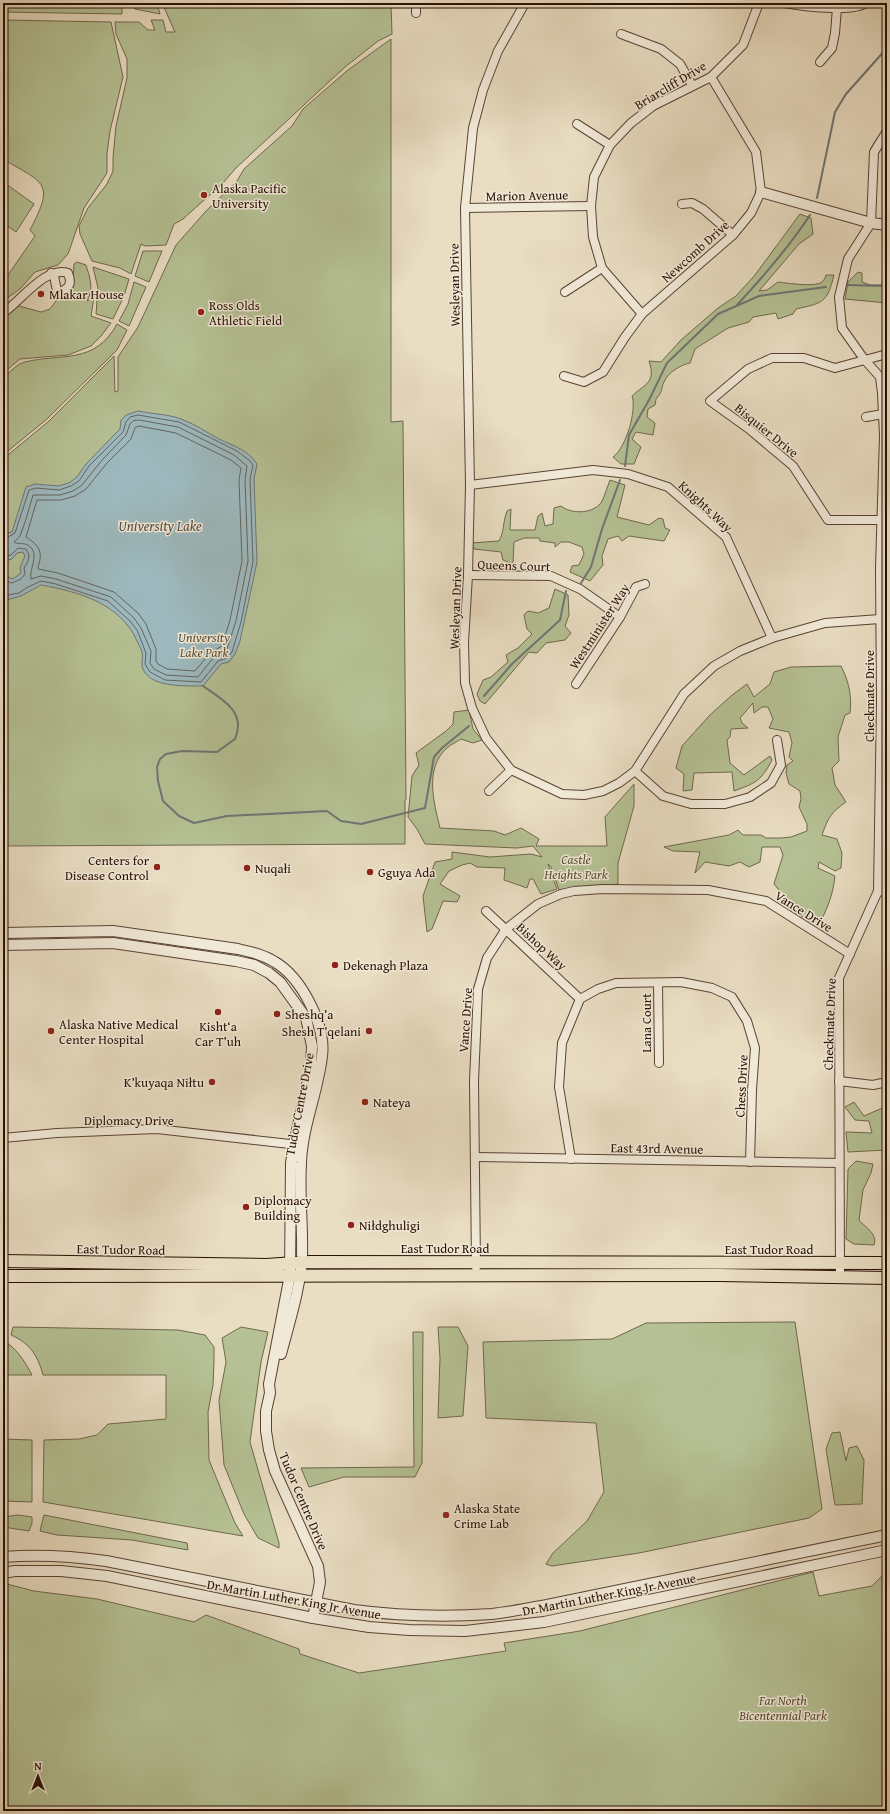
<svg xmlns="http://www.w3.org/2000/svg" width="890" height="1814" font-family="'Gentium Book Plus',serif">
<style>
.green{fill:#b5c194;stroke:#6f684c}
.water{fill:#9db9be;stroke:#6f7574;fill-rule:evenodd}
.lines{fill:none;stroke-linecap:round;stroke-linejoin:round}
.shore{stroke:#636461;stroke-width:1}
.stream{stroke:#6f7574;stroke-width:2}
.minor-casing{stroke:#594234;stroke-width:10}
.tertiary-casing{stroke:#594234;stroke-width:12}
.primary-casing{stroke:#290e04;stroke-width:14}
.minor{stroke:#f1e9d7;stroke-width:8}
.tertiary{stroke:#f1e9d7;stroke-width:10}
.primary{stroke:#e9ddc2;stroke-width:12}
.poi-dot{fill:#8f2418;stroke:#f1e9d7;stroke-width:1.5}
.labels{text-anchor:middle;stroke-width:3;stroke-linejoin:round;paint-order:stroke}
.street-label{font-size:13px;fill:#290e04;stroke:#f1e9d7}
.poi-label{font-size:13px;fill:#290e04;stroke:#f1e9d7;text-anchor:start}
.park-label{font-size:13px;font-style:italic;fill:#5a4d36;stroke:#f1e9d7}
.water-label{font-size:14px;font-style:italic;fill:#524a45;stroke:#f1e9d7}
</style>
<rect width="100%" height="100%" fill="#e9ddc2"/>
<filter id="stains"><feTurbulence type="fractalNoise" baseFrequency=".005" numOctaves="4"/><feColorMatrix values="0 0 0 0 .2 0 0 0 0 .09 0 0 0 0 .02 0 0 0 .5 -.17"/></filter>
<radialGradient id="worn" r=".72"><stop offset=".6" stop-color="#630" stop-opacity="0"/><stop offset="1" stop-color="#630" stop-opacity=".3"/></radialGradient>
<g class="green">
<polygon points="3,3 122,3 122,14 3,12"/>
<polygon points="132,3 157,3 160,14 135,9"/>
<polygon points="162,3 241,3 246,6 255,3 391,3 392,34 378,41 345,67 236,168 223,183 183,219 174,224 166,245 145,246 141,244 131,274 120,268 92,261 80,234 79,226 88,208 107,184 113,171 113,158 116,126 127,78 127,59 116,34 115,22 139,22 148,30 155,30 151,20 163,20 166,32 175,32"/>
<path d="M 3,20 L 111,22 L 123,77 L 110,131 L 107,153 L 107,173 L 84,208 L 68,254 L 58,265 L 35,272 L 20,289 L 3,301 L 3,279 L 6,278 L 35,236 L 30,230 C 55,182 45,184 3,159 Z"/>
<polygon points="391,39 391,422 403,421 406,800 405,800 405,844 3,846 3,459 49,421 114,356 115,392 118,391 118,357 138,327 176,245 206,211 237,181 244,169 292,126 303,109 348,70"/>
<polygon points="6,184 34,204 16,232 3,223 3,189"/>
<path d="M 800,214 L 811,218 L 813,234 L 799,244 L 759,291 L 767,290 L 778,282 C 787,283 818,288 823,281 C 824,280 826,276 826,275 L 834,275 C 827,303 823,303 796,309 L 793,314 L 778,319 L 776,313 L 753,317 L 749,322 L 728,328 L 695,349 L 690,363 C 681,365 668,372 664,382 C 660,391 664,390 656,399 L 655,405 L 648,409 L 647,417 L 655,423 L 653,435 L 636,432 L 632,439 L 641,447 L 634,464 L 621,464 L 613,457 C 626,448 637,410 632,396 C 646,383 656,383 649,361 L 661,362 L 681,340 L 718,308 L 736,296 L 755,275 Z"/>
<polygon points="143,251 162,251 149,282 135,276"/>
<path d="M 77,262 L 86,265 C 90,278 94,289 87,301 L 94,297 L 91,316 L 111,323 L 101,336 L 91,346 L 68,355 L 20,359 L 3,373 L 3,316 L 19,306 L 41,312 L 50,309 L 73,278 L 74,264 Z"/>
<polygon points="884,265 887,266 887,303 845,299 848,282 858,272 862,273 862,282 870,285 882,285"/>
<polygon points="93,267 129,279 124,296 113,319 96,314 98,288"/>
<polygon points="134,282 146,287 129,326 119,321 128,304"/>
<path d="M 117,324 L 127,330 L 117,350 L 47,419 L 3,455 L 3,378 C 9,373 18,363 25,362 C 61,353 95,365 117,324 Z"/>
<path d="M 610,480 L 625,485 L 617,517 L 649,525 L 659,518 L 663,519 L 665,528 L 670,530 L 664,541 L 629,536 L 622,541 L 618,536 L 608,539 L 602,556 L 603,565 L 590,581 L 570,572 L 572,566 L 579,565 L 584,554 L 582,547 L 569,542 L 561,542 L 555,547 L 555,543 L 540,541 L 539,538 L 524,538 L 514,542 L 513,564 L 503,560 L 501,552 L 474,549 L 471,543 L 499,541 C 504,533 503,521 507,511 L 511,509 L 510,530 L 535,530 L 538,516 L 542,513 L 545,526 L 553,524 L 554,508 L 561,506 C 571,514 591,514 600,504 C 603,501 608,485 610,480 Z"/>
<polygon points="555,589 568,595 569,615 565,626 571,633 565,640 546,643 537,653 529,652 485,704 480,701 477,694 483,680 491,677 508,662 506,655 518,648 532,634 527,629 524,615 528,611 538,613 549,608"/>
<path d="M 841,666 C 849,682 852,696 850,713 L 845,715 L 838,737 L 839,761 L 832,768 L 835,785 L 846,802 C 831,812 828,818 822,835 L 837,839 L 842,853 L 841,868 L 835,871 L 819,862 L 818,868 L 835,876 C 833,895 827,910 818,926 L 791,910 L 787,900 L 774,884 L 783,855 L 780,847 L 762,847 L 760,862 L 749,867 L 740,862 L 729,866 L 705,862 L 695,873 L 700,852 L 673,851 L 664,847 L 729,835 L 738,830 L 743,835 L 761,835 L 766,838 L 781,838 L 791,837 L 807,831 L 807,824 L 799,807 L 801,799 L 800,791 L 789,784 L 786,773 L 787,765 L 793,761 L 789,757 L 792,743 L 789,732 L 769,728 L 773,719 L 768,707 L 762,707 L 754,713 L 753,703 L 740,718 L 742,723 L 748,728 L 731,729 L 730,737 L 727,740 L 730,763 L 744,775 L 770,756 L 772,760 C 761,781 756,783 734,791 L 732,772 L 694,773 L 692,790 L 683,791 L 684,774 L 676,768 L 682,746 L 710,715 L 731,696 L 747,684 L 754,697 L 770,684 L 774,672 L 791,667 Z"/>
<path d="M 469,710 L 473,729 L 482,740 L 473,743 L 461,739 C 457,742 451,744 447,748 C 424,768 434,803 440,828 L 494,831 L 505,835 L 521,828 L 539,839 L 536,846 L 607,846 L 605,817 L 634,784 L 634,806 L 618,863 L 618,884 L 559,890 L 551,867 L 548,864 L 557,889 L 541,894 L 533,879 L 530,879 L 527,888 L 504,880 L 505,868 L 477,867 L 470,863 L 462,865 L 449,871 L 440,884 L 460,896 L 457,902 L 443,901 L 432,929 L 427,932 L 423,896 L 435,862 L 452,859 L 452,852 L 490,857 L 531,854 L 542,857 L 533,846 L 517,848 L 425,844 L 417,829 L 408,817 L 412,776 L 419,765 L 416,753 L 446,731 L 453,724 L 454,712 Z"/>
<polygon points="854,1102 864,1116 887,1106 887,1150 848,1152 846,1132 872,1133 869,1121 855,1120 845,1107"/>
<path d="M 856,1161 L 873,1164 L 871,1173 L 863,1190 L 859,1220 C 866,1228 878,1234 874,1245 L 854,1244 L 846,1239 L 848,1169 Z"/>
<polygon points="795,1322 822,1509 809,1518 639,1553 552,1566 546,1564 553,1553 587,1521 604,1492 596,1423 486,1418 483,1342 612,1339 646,1323"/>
<path d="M 13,1327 L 178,1330 L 205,1335 L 214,1347 L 214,1362 L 213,1385 L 208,1412 L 209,1460 L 235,1523 L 243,1536 L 43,1502 L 44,1440 L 79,1439 L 97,1435 L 108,1424 L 166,1419 L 166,1375 L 43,1375 C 38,1356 30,1343 11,1335 Z"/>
<polygon points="241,1327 268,1332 261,1362 250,1442 279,1543 279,1548 258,1538 244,1514 224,1465 219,1400 226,1362 222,1338"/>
<polygon points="438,1327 458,1327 468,1346 463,1416 438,1418 440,1358"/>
<polygon points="413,1332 423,1332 422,1463 415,1477 344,1477 309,1487 301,1468 414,1467"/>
<path d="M 3,1340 C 17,1349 24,1360 32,1375 L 3,1375 Z"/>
<polygon points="840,1432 846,1461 849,1448 857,1446 864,1460 862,1504 835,1505 826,1449 832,1433"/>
<polygon points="3,1439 32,1440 32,1502 3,1501"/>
<polygon points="18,1515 32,1517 32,1523 29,1531 3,1527 3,1517"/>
<polygon points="44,1515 187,1543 188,1550 132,1540 57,1535 40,1531"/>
<polygon points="887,1571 887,1811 3,1811 3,1583 34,1591 97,1599 194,1622 206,1615 299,1649 300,1654 359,1673 506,1651 504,1643 580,1631 813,1572 819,1596 872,1586"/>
</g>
<path class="water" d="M 138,411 C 152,414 168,414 181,419 C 195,424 206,432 219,439 C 234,446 248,450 257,464 L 254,479 L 257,562 L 240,641 L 235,654 L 229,662 L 221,664 L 203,686 C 187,686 158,687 147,675 C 138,665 144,662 142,652 C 141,649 139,645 137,641 C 120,603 79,592 41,585 L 21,596 L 3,601 L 3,532 L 7,533 L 12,532 L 26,487 L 35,484 L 58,486 L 69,483 L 77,477 L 86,464 L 120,429 L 121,420 L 126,415 ZM 23,552 L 25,556 L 20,568 L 21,573 L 13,579 L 8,577 L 5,570 L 5,561 L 12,559 L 17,553 Z"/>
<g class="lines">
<g class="shore">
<path d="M 139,420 L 178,427 L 234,455 L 247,466 L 245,480 L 248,561 L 236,621 L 227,649 L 224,654 L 214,657 L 198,677 L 166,675 L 154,669 L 150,663 L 151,651 L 141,628 L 134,618 L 111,597 L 56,579 L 41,576 L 31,579 C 29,569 40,553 29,546 C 25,542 18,545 14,542 L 20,536 L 26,519 L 33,495 L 60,495 L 73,491 L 82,485 L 103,459 L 126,435 L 130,424 L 133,421 Z"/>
<path d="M 139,426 L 176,433 L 231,460 L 241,468 L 239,480 L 242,561 L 230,620 L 222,646 L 210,653 L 195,671 L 167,669 L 158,664 L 156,661 L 156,649 L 146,624 L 138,613 L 114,592 L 58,573 L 38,569 C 38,566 39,564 40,560 C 42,548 35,543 26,537 L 37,500 L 61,500 L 75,496 L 86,489 L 107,463 L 131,439 L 135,428 Z"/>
<polyline points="3,536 8,537 15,533 29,490 36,488 59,490 71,486 79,481 89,466 123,432 126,422 130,417 138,415 179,422 237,451 250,461 253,465 250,479 253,562 241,622 232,652 227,658 218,661 201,682 165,680 150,672 145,664 146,653 137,630 130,621 108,601 56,584 41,581 28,587 19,593 3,596"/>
<polyline points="3,557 11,555 18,548 26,549 29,555 28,561 24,568 25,574 21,579 12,583 6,581 3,578"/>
</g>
<g class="stream">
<polyline points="817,198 835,112 846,94 887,48"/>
<polyline points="846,285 887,286"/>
<path d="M 737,305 C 763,277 789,247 810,215"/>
<polyline points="625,466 629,435 649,400 667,363 718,314 759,296 826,287"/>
<polyline points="581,583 591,567 602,529 620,480"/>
<path d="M 203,686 C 221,699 247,711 235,739 L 217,752 L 182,751 L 166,754 L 160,759 L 157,767 L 158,781 L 163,801 L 179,816 L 194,823 L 227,816 L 327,811 L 341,821 L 361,824 L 425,808 L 434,757 L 442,748 L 469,726"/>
<polyline points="484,696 512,664 560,620 566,591"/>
<polyline points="886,1811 887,1810"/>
</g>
<defs>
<g id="minor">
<polyline points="525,3 498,51 483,90 473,128 465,208 470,485 468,575 464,642 465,683 472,708 486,738 511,770 562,794 584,795 603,791 619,783 635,771 684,694 714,666 740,651 772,638 825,623 880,619"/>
<path d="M 784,3 C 802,6 852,13 866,3"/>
<polyline points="416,13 416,3"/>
<polyline points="621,34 661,49 680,64 692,85"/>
<polyline points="820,62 832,48 835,33 837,8"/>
<polyline points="577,124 610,145"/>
<polyline points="682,204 692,203 703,209 733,235"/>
<polyline points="465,208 591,206"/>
<polyline points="565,292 602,268"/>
<path d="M 3,313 C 20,302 46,265 68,273 C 72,283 70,288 60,292 L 57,291 L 54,276 L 51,273"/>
<polyline points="642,314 602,268 593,237 591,206 594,177 610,145 631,123 653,106 711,77 743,45 759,3"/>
<polyline points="564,376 584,382 603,372 625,337 642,314 733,235 751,213 761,192 756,152 711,77"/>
<polyline points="866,417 883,414"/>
<polyline points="470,485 593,470 628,474 668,487 726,537 772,638"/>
<polyline points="881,520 828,520 793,466 749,429 710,401 748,369 772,358 804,358 835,368 887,354"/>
<polyline points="468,575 551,576 580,589 620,617"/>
<polyline points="576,684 620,617 636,587 645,584"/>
<polyline points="635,771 663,796 691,804 725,804 750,797 771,783 781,765 777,740"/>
<polyline points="489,791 511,770"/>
<polyline points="878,891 887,892"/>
<polyline points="486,911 580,999"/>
<polyline points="658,983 659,1063"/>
<polyline points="839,1081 873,1085 887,1082"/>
<polyline points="3,1138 57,1133 157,1129 299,1145"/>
<polyline points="475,1157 839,1163"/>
<polyline points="571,1159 559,1087 562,1043 580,999 598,989 616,983 681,982 712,988 732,997 747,1021 755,1048 752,1090 750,1162"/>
<polyline points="476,1267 474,1081 478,989 487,958 506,929 538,904 561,894 574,891 603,889 708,890 766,901 850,954"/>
<polyline points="840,1277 839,978 878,891 881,702 880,568 884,436 882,393 880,377 864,359 842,328 839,297 848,259 871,223 874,152 887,131"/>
</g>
<g id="tertiary">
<polyline points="761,192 871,223 887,225"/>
<path d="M 3,933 L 113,931 L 238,949 C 251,952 264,955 275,962 C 302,978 326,1026 322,1056 C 318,1092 302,1127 301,1163 C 299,1194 303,1226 302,1257 C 300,1290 289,1323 281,1354"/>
<polyline points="3,945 113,943 236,961 254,965 269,973 280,982 306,1018 312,1046 311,1066 294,1144 291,1163 290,1275 269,1384 270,1393 266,1411 266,1431 269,1450 275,1471 318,1566 320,1582 313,1618"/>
<path d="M 3,1557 C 38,1554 71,1556 106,1561 L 354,1610 C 399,1616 446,1617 492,1614 C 510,1612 528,1608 547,1605 L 887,1535"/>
<polyline points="3,1573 15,1571 61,1571 107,1576 313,1618 369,1627 409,1630 465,1631 544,1622 887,1550"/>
</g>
<g id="primary">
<polyline points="3,1261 266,1265 310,1262 887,1263"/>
<polyline points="3,1276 719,1275 887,1278"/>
</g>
</defs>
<use href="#minor" class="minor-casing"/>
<use href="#tertiary" class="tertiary-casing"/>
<use href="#primary" class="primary-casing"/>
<use href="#minor" class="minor"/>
<use href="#tertiary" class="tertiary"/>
<use href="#primary" class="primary"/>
</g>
<g class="poi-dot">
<circle cx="204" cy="195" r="4"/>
<circle cx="41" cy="294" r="4"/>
<circle cx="201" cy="312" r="4"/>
<circle cx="157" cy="867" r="4"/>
<circle cx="247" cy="868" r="4"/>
<circle cx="370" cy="872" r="4"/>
<circle cx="335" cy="965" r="4"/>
<circle cx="218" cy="1012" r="4"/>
<circle cx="277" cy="1014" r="4"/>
<circle cx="51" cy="1031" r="4"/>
<circle cx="369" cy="1031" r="4"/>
<circle cx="212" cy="1082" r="4"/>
<circle cx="365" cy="1102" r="4"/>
<circle cx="246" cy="1207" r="4"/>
<circle cx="351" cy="1225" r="4"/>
<circle cx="446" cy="1515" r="4"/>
</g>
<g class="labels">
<g class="street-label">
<text transform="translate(670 85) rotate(-31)" y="5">Briarcliff Drive</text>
<text transform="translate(527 195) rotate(-1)" y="5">Marion Avenue</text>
<text transform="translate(695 251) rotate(-42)" y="5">Newcomb Drive</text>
<text transform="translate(454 285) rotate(-91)" y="5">Wesleyan Drive</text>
<text transform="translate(767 430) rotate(39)" y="5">Bisquier Drive</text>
<text transform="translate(706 506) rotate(43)" y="5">Knights Way</text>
<text transform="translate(514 565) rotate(2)" y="5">Queens Court</text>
<text transform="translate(455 608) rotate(-88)" y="5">Wesleyan Drive</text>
<text transform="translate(599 626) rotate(-57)" y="5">Westminister Way</text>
<text transform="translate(869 696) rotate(-90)" y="5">Checkmate Drive</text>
<text transform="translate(804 911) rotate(32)" y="5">Vance Drive</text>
<text transform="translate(542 946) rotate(43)" y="5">Bishop Way</text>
<text transform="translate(465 1020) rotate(-86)" y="5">Vance Drive</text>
<text transform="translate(646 1023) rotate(-90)" y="5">Lana Court</text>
<text transform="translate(829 1024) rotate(-88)" y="5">Checkmate Drive</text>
<text transform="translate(741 1086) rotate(-87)" y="5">Chess Drive</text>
<text transform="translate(299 1104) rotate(-79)" y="5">Tudor Centre Drive</text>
<text x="129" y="1125">Diplomacy Drive</text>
<text transform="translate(657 1148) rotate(1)" y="5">East 43rd Avenue</text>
<text x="445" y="1253">East Tudor Road</text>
<text transform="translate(121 1249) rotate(1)" y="5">East Tudor Road</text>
<text x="769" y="1254">East Tudor Road</text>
<text transform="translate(304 1501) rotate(67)" y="5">Tudor Centre Drive</text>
<text transform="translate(609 1594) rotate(-11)" y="5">Dr Martin Luther King Jr Avenue</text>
<text transform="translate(294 1599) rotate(10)" y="5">Dr Martin Luther King Jr Avenue</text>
</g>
<g class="poi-label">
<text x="212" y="193">Alaska Pacific<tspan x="212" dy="15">University</tspan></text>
<text x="49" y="299">Mlakar House</text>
<text x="209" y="310">Ross Olds<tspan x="209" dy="15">Athletic Field</tspan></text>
<text x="149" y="865" text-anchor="end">Centers for<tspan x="149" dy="15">Disease Control</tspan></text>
<text x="255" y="873">Nuqałi</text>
<text x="378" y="877">Gguya Ada</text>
<text x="343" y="970">Dekenagh Plaza</text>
<text x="285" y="1019">Sheshq’a</text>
<text x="59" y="1029">Alaska Native Medical<tspan x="59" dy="15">Center Hospital</tspan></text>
<text x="218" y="1031" text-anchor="middle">Kisht‘a<tspan x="218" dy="15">Car T’uh</tspan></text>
<text x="361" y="1036" text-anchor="end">Shesh T’qelani</text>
<text x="204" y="1087" text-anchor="end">K’kuyaqa Niłtu</text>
<text x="373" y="1107">Nateya</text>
<text x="254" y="1205">Diplomacy<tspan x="254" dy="15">Building</tspan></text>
<text x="359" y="1230">Niłdghuligi</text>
<text x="454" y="1513">Alaska State<tspan x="454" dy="15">Crime Lab</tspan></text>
</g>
<g class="park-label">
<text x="204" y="642">University<tspan x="204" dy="15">Lake Park</tspan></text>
<text x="576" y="864">Castle<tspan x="576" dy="15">Heights Park</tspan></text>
<text x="783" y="1705">Far North<tspan x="783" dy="15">Bicentennial Park</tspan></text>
</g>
<g class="water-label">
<text x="160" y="531">University Lake</text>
</g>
</g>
<rect width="890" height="1814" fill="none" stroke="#e9ddc2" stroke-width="16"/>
<rect x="4" y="4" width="882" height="1806" fill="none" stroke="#290e04" stroke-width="2"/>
<rect x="8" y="8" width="874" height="1798" fill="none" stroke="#290e04"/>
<g transform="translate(38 1776)" stroke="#f1e9d7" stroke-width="3" paint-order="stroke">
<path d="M0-3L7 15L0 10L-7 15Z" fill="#290e04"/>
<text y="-6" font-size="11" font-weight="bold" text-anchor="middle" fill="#290e04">N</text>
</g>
<rect width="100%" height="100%" filter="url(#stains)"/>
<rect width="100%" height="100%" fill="url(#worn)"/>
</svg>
